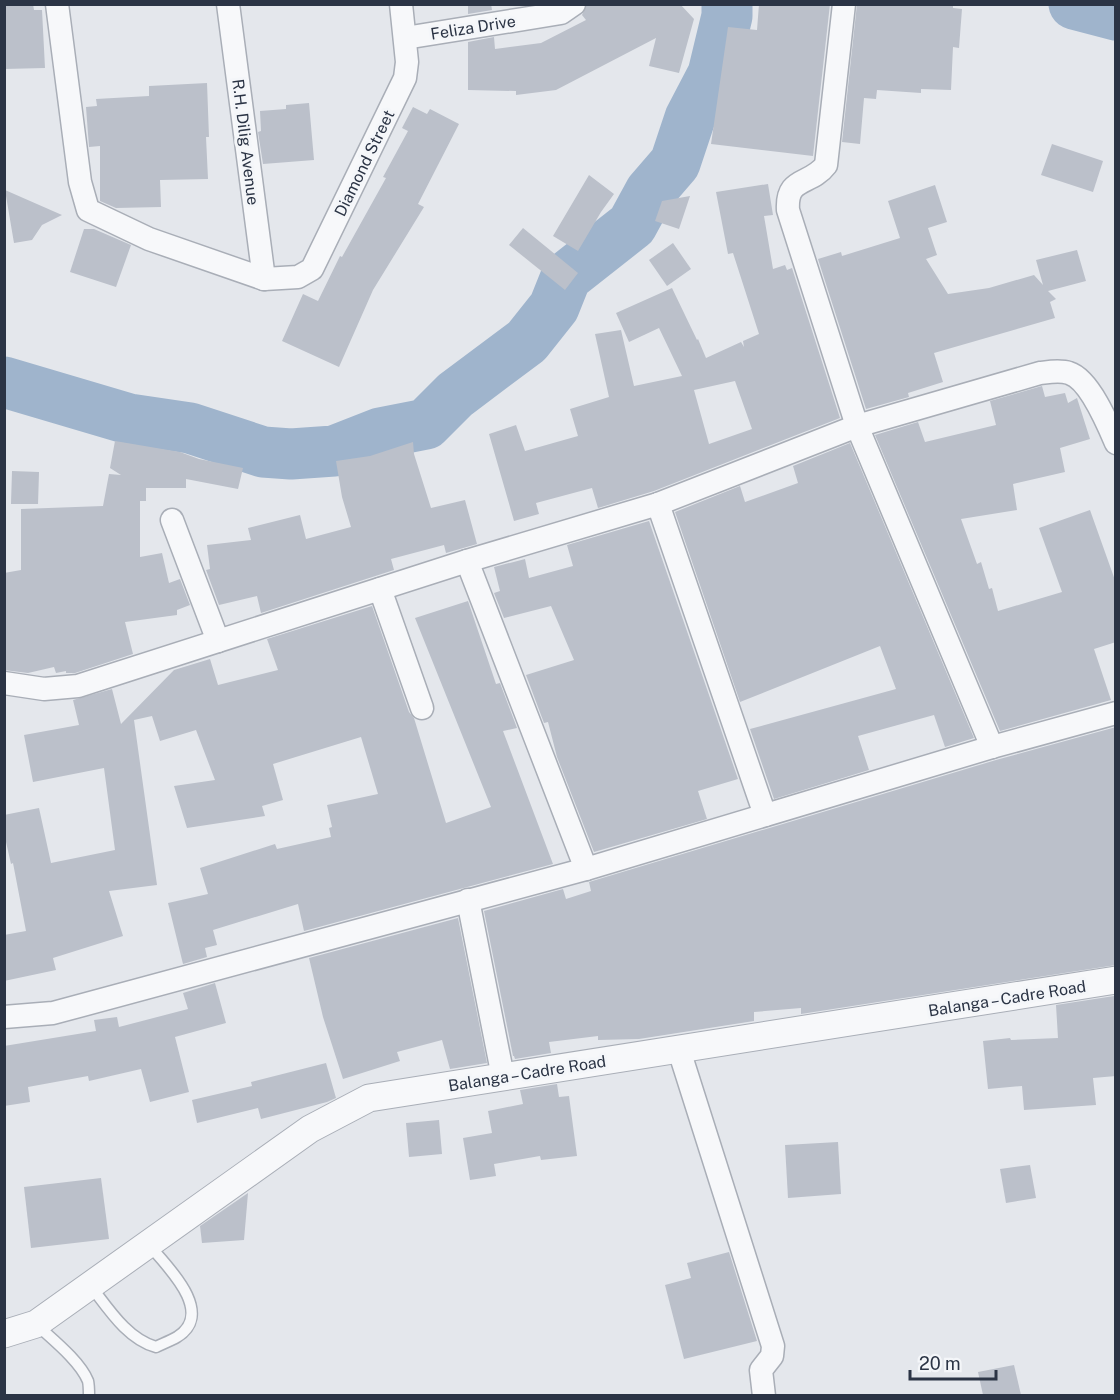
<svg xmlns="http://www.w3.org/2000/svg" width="1120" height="1400" font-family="'Public Sans',sans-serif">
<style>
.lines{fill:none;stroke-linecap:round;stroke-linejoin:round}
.river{stroke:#9fb4cc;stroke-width:51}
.building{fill:#bbc0ca;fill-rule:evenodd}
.service-casing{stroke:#a9aeb7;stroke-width:13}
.minor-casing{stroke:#a9aeb7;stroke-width:25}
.tertiary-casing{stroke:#a9aeb7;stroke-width:29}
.service{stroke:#f7f8fa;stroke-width:10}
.minor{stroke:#f7f8fa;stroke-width:22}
.tertiary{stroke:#f7f8fa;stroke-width:27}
.labels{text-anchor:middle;stroke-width:6;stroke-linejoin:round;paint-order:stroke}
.street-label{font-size:16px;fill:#2b3445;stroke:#f4f6f9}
</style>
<rect width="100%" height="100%" fill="#e4e7ec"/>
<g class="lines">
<g class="river">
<polyline points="1074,4 1116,15"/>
<polyline points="4,382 129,419 190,428 263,452 291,454 334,451 380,433 426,424 455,395 527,341 554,307 566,277 632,225 650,192 675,163 690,118 713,74 727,16 727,4"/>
</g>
</g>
<g class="building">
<polygon points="4,4 33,4 34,10 42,10 45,68 4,69"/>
<polygon points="468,4 491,4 492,10 468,14"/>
<polygon points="587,4 680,4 694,19 679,73 649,66 656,38 556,90 516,95 516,91 468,90 468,42 494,37 495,49 541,43 586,20 582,15"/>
<polygon points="759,4 830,4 813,156 711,144 728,27 757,30"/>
<polygon points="857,4 953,4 953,8 962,9 959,48 953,47 951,90 921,89 921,93 877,90 876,99 864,98 860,144 842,142"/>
<polygon points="207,83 209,137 206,137 208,179 160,180 161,207 116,208 100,201 100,146 89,147 86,107 97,106 96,99 149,96 149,86"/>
<polygon points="309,103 314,160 263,164 258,132 261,131 260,111 286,109 286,105"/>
<polygon points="413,107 427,114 430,109 459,124 418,204 424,207 373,290 339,367 282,341 303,294 318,301 340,256 342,257 386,178 383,177 408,131 402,128"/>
<polygon points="1052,144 1103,161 1093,192 1041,175"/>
<polygon points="589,175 614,194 601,212 578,251 553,236"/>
<path d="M 768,184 L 773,215 L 764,216 L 773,269 L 785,265 L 787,270 L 792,268 L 840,418 L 654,491 L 598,508 L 592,488 L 536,503 L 539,514 L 514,521 L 489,434 L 516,425 L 525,451 L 578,436 L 570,409 L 609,397 L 595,334 L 621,330 L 634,386 L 682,376 L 659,328 L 629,342 L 616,313 L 672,288 L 697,340 L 698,339 L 706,358 L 741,342 L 744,347 L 743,341 L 759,334 L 733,253 L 728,254 L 716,192 ZM 735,381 L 752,429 L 709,444 L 694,390 Z"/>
<polygon points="935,185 947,222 928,228 937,255 926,259 948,294 989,288 1034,275 1043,285 1036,260 1077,250 1086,281 1048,291 1056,299 1050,302 1055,318 934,353 943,382 908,393 909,397 866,409 818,259 841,252 842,256 900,238 888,201"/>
<polygon points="5,190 62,215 42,225 32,240 14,243"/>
<polygon points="690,196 679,229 655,221 662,201"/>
<polygon points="523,228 578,273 565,290 509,245"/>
<polygon points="84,229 94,229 131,245 116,287 70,272"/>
<polygon points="673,243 691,269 667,286 649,260"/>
<polygon points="1042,386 1045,397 1065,393 1068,403 1077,398 1090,439 1060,448 1065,472 1013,484 1017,510 961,519 977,564 981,562 989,589 992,588 998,611 1062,592 1039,528 1090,510 1116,583 1116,642 1094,649 1111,700 1000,731 875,435 918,422 925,442 996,425 990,401"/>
<polygon points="115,441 180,452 199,459 243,468 238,489 186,479 186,488 146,488 146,501 140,501 140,557 162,553 169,583 180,579 190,605 177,610 177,615 125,622 133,654 75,673 66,673 66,671 56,673 54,667 28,673 4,670 4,573 21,570 21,509 103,506 109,474 121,475 110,468"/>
<polygon points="413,442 414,454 431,508 465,500 477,544 446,553 444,545 391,559 394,570 261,613 257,596 219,605 206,570 210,569 207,545 251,540 248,528 300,515 306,539 351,527 342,497 336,461 370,456"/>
<polygon points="850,443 974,738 945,747 934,715 858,736 869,770 774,799 750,729 896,689 880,646 740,702 675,512 740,486 745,502 798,483 793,466"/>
<polygon points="12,471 39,472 38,504 11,504"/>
<polygon points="649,521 738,779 698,791 707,819 594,852 557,757 548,722 544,723 526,675 574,660 551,606 504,618 494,593 500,591 494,567 525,559 529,578 573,566 567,545"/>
<polygon points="468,601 496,684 500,683 517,728 503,731 553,864 304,931 298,904 213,930 217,945 205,948 207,957 183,964 168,903 208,894 200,868 275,844 277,849 331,837 329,828 332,827 327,805 378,794 361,737 273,764 283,800 262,806 265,816 187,828 174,786 215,780 196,730 160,741 152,716 134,720 157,885 109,891 123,936 53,958 56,970 4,981 4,935 26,931 13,863 11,864 4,833 4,815 39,808 51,863 115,850 104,768 33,782 24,735 79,725 73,700 112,689 121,724 174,670 210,659 218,685 278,670 267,639 372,606 409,712 414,718 446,823 491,807 415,618"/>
<polygon points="1116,727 1116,965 801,1014 801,1008 754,1012 754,1021 639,1039 598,1040 598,1036 549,1042 551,1053 515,1059 514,1056 513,1056 484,911 563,889 566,899 591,891 589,882 996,760"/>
<polygon points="458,918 487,1063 450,1069 442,1040 397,1052 400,1061 343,1079 323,1017 309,958"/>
<polygon points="215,983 226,1023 175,1037 189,1092 150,1102 141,1069 89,1081 88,1076 28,1087 30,1102 4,1106 4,1046 96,1031 94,1020 117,1017 119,1027 188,1009 183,993"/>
<polygon points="1114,996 1116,1076 1093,1078 1096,1105 1024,1110 1022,1086 988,1089 983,1041 1010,1038 1011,1040 1058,1038 1056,1005"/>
<polygon points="326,1063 336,1098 327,1102 261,1119 258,1108 197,1123 192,1100 252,1086 251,1082"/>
<polygon points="557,1084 559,1097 569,1096 577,1156 541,1160 540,1156 494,1164 496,1176 470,1180 463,1138 492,1133 488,1111 523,1104 520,1090"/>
<polygon points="439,1120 442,1154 409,1157 406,1123"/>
<polygon points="838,1142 841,1194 788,1198 785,1145"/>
<polygon points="1030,1165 1036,1198 1006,1203 1000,1169"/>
<polygon points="101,1178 109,1239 31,1248 24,1187"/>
<polygon points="248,1193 244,1240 202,1243 200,1226"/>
<polygon points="729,1252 757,1341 684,1359 665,1285 691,1278 687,1263"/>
<polygon points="1014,1365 1021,1395 983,1395 978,1372"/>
</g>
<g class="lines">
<defs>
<g id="service">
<path d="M 90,1285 C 108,1308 127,1339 156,1347 C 162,1344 170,1341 177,1337 C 216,1313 167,1266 149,1245"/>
<path d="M 37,1325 C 52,1339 80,1361 88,1381 C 89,1385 89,1391 89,1396"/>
</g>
<g id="minor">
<polyline points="57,4 80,182 88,210 149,239 264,279 298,277 312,269 405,78 407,62 401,4"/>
<polyline points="228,4 264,279"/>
<path d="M 844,4 L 826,165 C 810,186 786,176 788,210 L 857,426 L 1040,373 C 1049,372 1060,370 1069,373 C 1089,379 1108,424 1116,443"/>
<polyline points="405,38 561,13 574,4"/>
<polyline points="658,504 765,815"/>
<polyline points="172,520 218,641"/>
<polyline points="467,561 586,869"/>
<polyline points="380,589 422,708"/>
<polyline points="4,683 44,689 78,686 467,561 658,504 857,426 992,747"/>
<polyline points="468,900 503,1077"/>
<polyline points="4,1017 53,1013 586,869 992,747 1116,713"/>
<polyline points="679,1050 773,1346 772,1356 761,1370 764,1396"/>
</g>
<polyline id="tertiary" points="4,1334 36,1324 310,1129 369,1098 1116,980"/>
</defs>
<use href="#service" class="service-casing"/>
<use href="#minor" class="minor-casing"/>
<use href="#tertiary" class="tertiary-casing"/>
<use href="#service" class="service"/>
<use href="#minor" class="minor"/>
<use href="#tertiary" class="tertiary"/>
</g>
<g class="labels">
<g class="street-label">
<text transform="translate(473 27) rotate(-9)" y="6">Feliza Drive</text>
<text transform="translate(246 142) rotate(83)" y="6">R.H. Dilig Avenue</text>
<text transform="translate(364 163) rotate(-64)" y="6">Diamond Street</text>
<text transform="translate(1007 998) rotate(-9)" y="6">Balanga – Cadre Road</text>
<text transform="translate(527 1073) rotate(-9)" y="6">Balanga – Cadre Road</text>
</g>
</g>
<rect width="1120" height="1400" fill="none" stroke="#2b3445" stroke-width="12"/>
<path d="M910 1370v9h86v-9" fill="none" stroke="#2b3445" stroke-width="3"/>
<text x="919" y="1370" font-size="18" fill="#2b3445" stroke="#f4f6f9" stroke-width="4.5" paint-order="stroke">20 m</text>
</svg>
